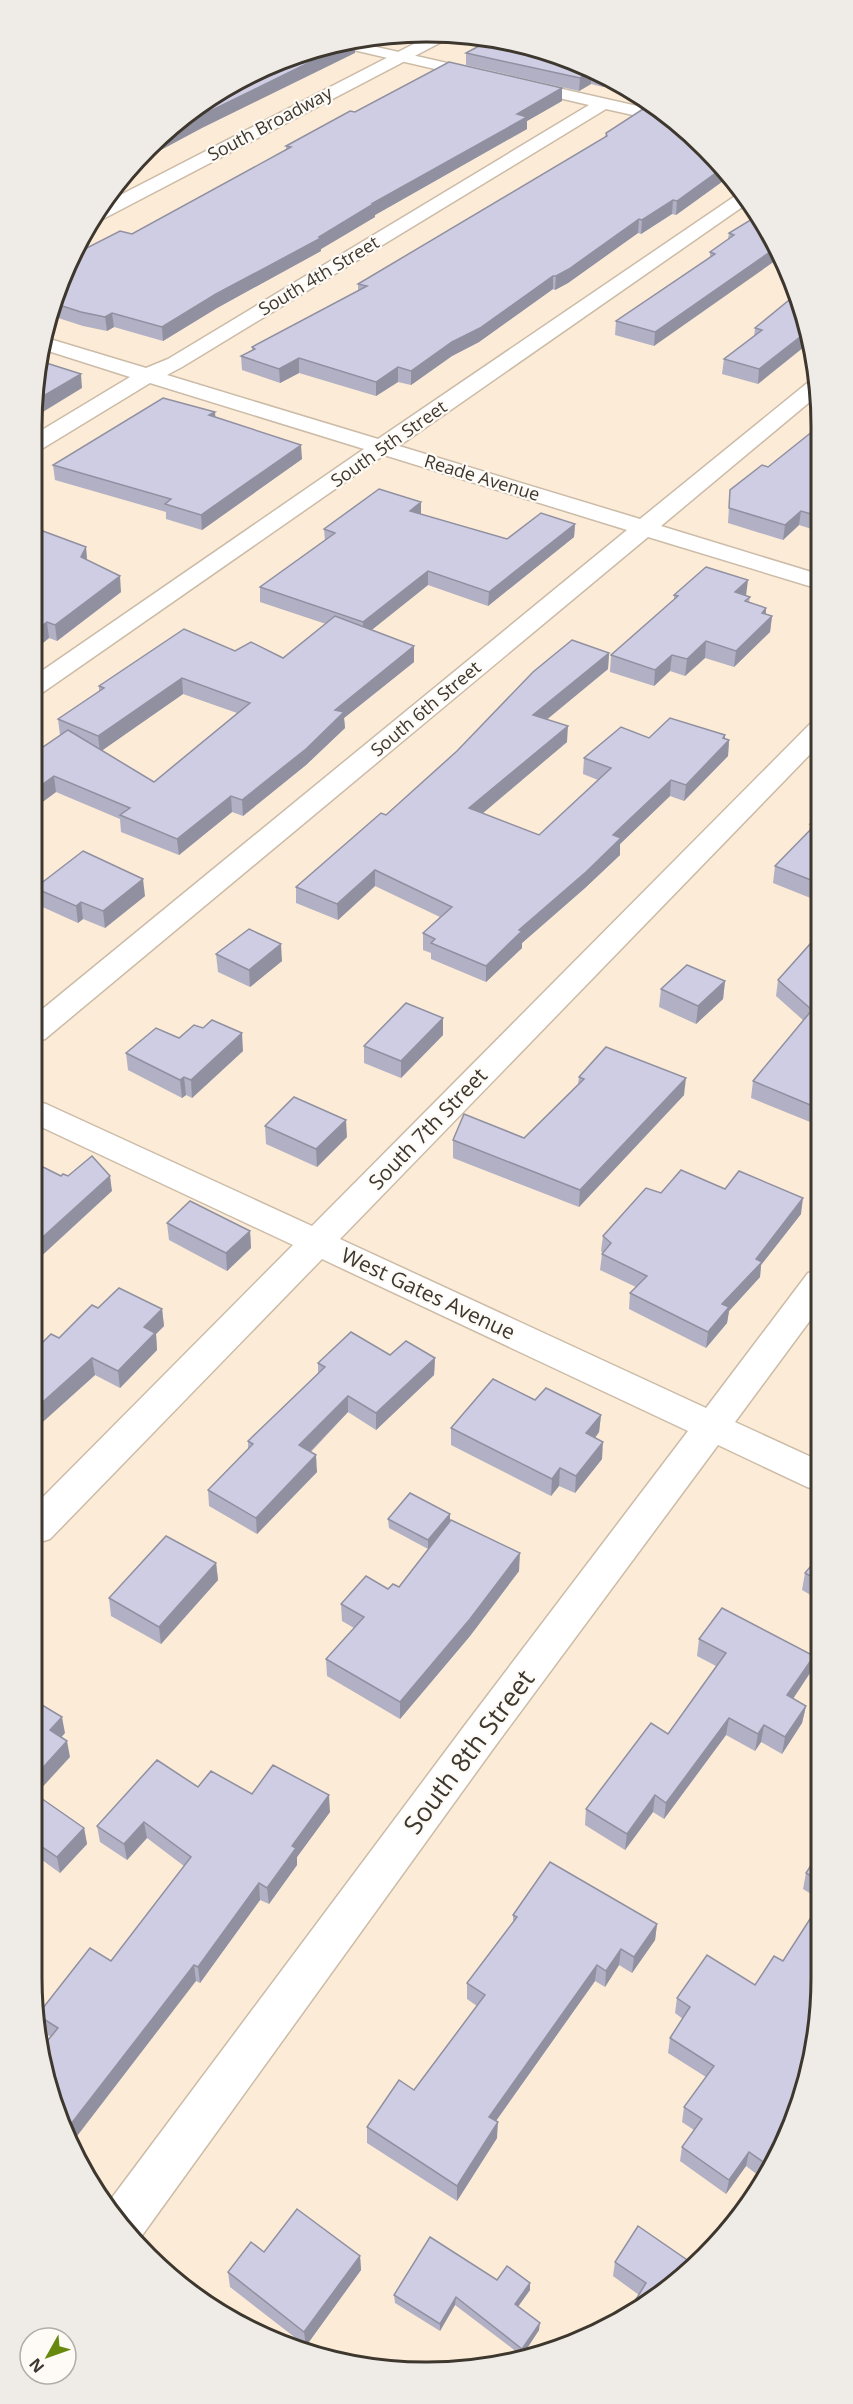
<svg xmlns="http://www.w3.org/2000/svg" width="853" height="2404" font-family="'Open Sans',sans-serif">
<style>
.lines{fill:none;stroke-linecap:round;stroke-linejoin:round}
.minor-casing{stroke:#cbbba7;stroke-width:3}
.tertiary-casing{stroke:#cbbba7;stroke-width:3}
.minor{fill:#fff;fill-rule:evenodd}
.tertiary{fill:#fff;fill-rule:evenodd}
.wall{fill:#b1b0c4;fill-rule:evenodd}
.shaded-wall{fill:#9090a0}
.building{fill:#cecde4;stroke:#9090a0;stroke-width:1.5}
.labels{text-anchor:middle;stroke-width:4.5;stroke-linejoin:round;paint-order:stroke}
.far-street-label{font-size:18px;fill:#3d372e;stroke:#fefbf7}
.street-label{font-size:21px;fill:#3d372e;stroke:#fefbf7}
.near-street-label{font-size:26px;fill:#3d372e;stroke:#fefbf7}
.rim{fill:none;stroke:#3d372e;stroke-width:3}
</style>
<rect width="100%" height="100%" fill="#fcecd7"/>
<g class="lines">
<defs>
<g id="minor">
<polygon points="350,41 655,110 669,121 664,122 606,109 182,367 167,375 378,439 741,192 748,203 399,446 640,519 811,380 818,378 818,395 661,526 818,574 819,589 648,537 45,1039 34,1042 34,1016 627,530 384,455 42,693 33,696 33,677 364,449 150,383 40,450 32,452 32,436 130,377 42,349 43,337 146,368 168,359 589,105 332,45"/>
<polygon points="819,722 819,745 340,1239 706,1408 808,1273 820,1270 820,1307 735,1422 820,1461 820,1491 807,1487 718,1445 493,1749 138,2241 134,2242 108,2203 465,1725 688,1431 322,1259 50,1539 37,1543 36,1504 293,1245 35,1124 35,1101 46,1104 312,1226 810,724"/>
</g>
<polygon id="tertiary" points="435,33 455,33 453,36 101,220 91,221 101,205"/>
</defs>
<use href="#minor" class="minor-casing"/>
<use href="#tertiary" class="tertiary-casing"/>
<use href="#minor" class="minor"/>
<use href="#tertiary" class="tertiary"/>
</g>
<g class="wall">
<polygon points="391,34 372,44 354,40 375,35"/>
<polygon points="528,45 614,80 603,87 591,84 579,91 466,65 466,53"/>
<polygon points="615,81 624,85 637,95 621,91"/>
<polygon points="562,88 562,101 527,121 527,129 375,215 375,217 321,249 321,251 217,308 163,341 114,327 107,331 83,326 49,315 71,256 132,234 286,150 286,146 355,112"/>
<polygon points="606,133 723,166 730,176 676,215 672,214 641,234 638,233 568,283 555,290 553,289 479,342 452,356 411,385 398,382 376,396 299,373 280,383 242,370 241,356 252,350 252,347 358,291 358,284 605,137"/>
<polygon points="757,216 654,346 615,335 616,321 710,257 710,252 728,239 729,233"/>
<polygon points="794,296 758,384 722,374 724,359 754,337 755,328"/>
<polygon points="215,412 215,417 302,459 202,530 166,519 166,512 55,480 53,465"/>
<polygon points="818,427 818,531 799,525 783,540 728,523 730,490 768,467"/>
<path d="M 421,502 L 421,514 L 507,539 L 575,524 L 574,537 L 488,606 L 428,585 L 371,630 L 414,646 L 414,662 L 344,718 L 345,728 L 306,765 L 243,816 L 232,812 L 179,855 L 121,832 L 120,819 L 56,792 L 33,809 L 60,735 L 58,719 L 99,692 L 99,686 L 235,651 L 283,658 L 326,624 L 260,602 L 260,587 L 325,541 L 324,529 ZM 183,694 L 237,713 L 154,782 L 102,750 Z"/>
<polygon points="32,527 86,547 87,560 121,592 57,641 49,638 33,651"/>
<polygon points="674,595 746,596 750,597 749,602 766,608 766,614 772,616 770,632 734,667 705,658 685,676 670,671 654,686 610,672 611,655 674,600"/>
<polygon points="609,653 608,669 547,719 567,742 482,813 539,835 598,780 583,774 584,758 649,738 725,735 725,738 729,740 728,756 684,801 670,796 620,844 620,855 585,888 522,943 522,948 486,982 431,959 431,953 423,950 423,933 440,917 375,886 338,920 296,903 296,887 386,815"/>
<polygon points="819,814 819,892 813,899 773,883 775,866 809,832 810,824"/>
<polygon points="35,888 145,896 105,928 83,919 78,923 38,905"/>
<polygon points="819,941 820,1126 751,1098 753,1081 804,1021 776,996 778,980"/>
<polygon points="216,954 282,961 250,987 218,972"/>
<polygon points="725,981 723,999 696,1024 659,1007 661,989"/>
<polygon points="443,1018 443,1035 401,1078 364,1063 364,1046"/>
<polygon points="179,1038 243,1051 192,1098 186,1095 182,1098 128,1070 126,1053"/>
<polygon points="579,1077 684,1095 579,1207 453,1158 453,1140 524,1138 578,1084"/>
<polygon points="265,1126 347,1137 317,1167 266,1144"/>
<polygon points="725,1189 801,1214 761,1265 760,1277 729,1311 727,1323 706,1348 629,1309 630,1293 636,1287 600,1270 602,1254 603,1253 601,1251 603,1236 661,1193"/>
<polygon points="167,1223 250,1231 251,1248 227,1271 169,1240"/>
<polygon points="98,1308 162,1309 164,1326 156,1334 157,1350 120,1388 95,1375 36,1428 36,1349 59,1338"/>
<polygon points="390,1355 435,1358 434,1375 376,1430 348,1412 311,1452 317,1472 257,1534 209,1506 208,1490 248,1449 248,1441 318,1373 318,1363"/>
<polygon points="535,1400 601,1415 599,1432 595,1438 602,1459 575,1493 559,1486 551,1496 451,1445 451,1428"/>
<polygon points="388,1519 450,1522 519,1571 470,1636 400,1719 327,1676 326,1659 354,1628 342,1621 341,1604 388,1589 399,1587 428,1549 389,1528"/>
<polygon points="821,1554 821,1601 802,1590 805,1573"/>
<polygon points="216,1563 218,1580 161,1644 111,1616 109,1598"/>
<polygon points="699,1639 810,1673 793,1699 806,1706 802,1723 782,1754 761,1742 755,1751 726,1735 664,1819 653,1812 625,1850 585,1825 586,1809 668,1734 716,1666 697,1656"/>
<polygon points="198,1787 252,1794 330,1812 297,1857 297,1865 269,1904 260,1900 200,1983 196,1981 51,2037 41,2031 39,2020 39,2013 111,1961 184,1866 147,1838 127,1860 100,1842 97,1826"/>
<polygon points="38,1796 84,1828 87,1844 60,1873 38,1857"/>
<polygon points="821,1850 821,1900 803,1889 806,1873"/>
<polygon points="513,1915 657,1924 655,1940 632,1973 619,1965 605,1987 595,1981 496,2121 497,2138 457,2201 367,2143 367,2127 414,2090 477,2006 467,1999 467,1983 513,1922"/>
<polygon points="677,1998 808,2079 763,2179 746,2166 726,2194 680,2161 682,2147 694,2130 682,2122 684,2107 706,2077 668,2053 670,2038 683,2019 675,2013"/>
<polygon points="264,2252 360,2256 361,2270 306,2346 230,2287 228,2272"/>
<polygon points="615,2262 693,2264 692,2268 646,2306 639,2295 613,2276"/>
<polygon points="497,2280 530,2290 518,2306 539,2330 522,2356 455,2305 440,2331 395,2303 394,2295"/>
</g>
<g class="shaded-wall">
<polygon points="391,34 372,44 372,35"/>
<polygon points="355,40 355,53 202,128 133,165 158,138 202,115"/>
<polygon points="591,71 591,84 579,91 580,78"/>
<polygon points="603,76 614,80 603,87"/>
<polygon points="562,88 562,101 527,121 527,129 375,215 375,217 321,249 321,251 217,308 163,341 162,327 216,294 319,237 373,203 517,114"/>
<polygon points="724,167 730,176 676,215 677,201"/>
<polygon points="673,200 672,214 641,234 642,220"/>
<polygon points="639,219 638,233 568,283 555,290 556,276"/>
<polygon points="777,247 782,256 654,346 655,332"/>
<polygon points="553,276 553,289 479,342 452,356 411,385 411,371 452,342"/>
<polygon points="112,313 114,327 107,331 105,317"/>
<polygon points="805,333 809,343 758,384 759,369"/>
<polygon points="299,358 299,373 280,383 279,369"/>
<polygon points="398,367 398,382 376,396 376,382"/>
<polygon points="81,374 82,388 33,418 35,401"/>
<polygon points="215,412 216,426 209,415"/>
<polygon points="301,445 302,459 202,530 201,515"/>
<polygon points="421,502 421,516 410,511"/>
<polygon points="801,511 799,525 783,540 785,525"/>
<polygon points="575,524 574,537 488,606 489,592"/>
<polygon points="86,547 87,562 81,557"/>
<polygon points="428,571 428,585 363,637 363,622"/>
<polygon points="120,576 121,592 57,641 55,625"/>
<polygon points="748,580 746,596 735,592"/>
<polygon points="766,608 765,623 772,616 770,632 734,667 736,651 762,613"/>
<polygon points="47,622 49,638 33,651 32,633"/>
<polygon points="706,641 705,658 685,676 687,659"/>
<polygon points="414,646 414,662 344,718 345,728 306,765 243,816 242,800 335,710"/>
<polygon points="609,653 608,669 533,731 533,715"/>
<polygon points="672,655 670,671 654,686 655,670"/>
<polygon points="182,678 183,694 100,752 98,736"/>
<polygon points="568,726 567,742 469,825 469,808"/>
<polygon points="725,735 724,745 729,740 728,756 684,801 686,785"/>
<polygon points="54,776 56,792 33,809 33,791"/>
<polygon points="671,780 670,796 620,844 620,855 585,888 522,943 522,948 486,982 486,966 519,930 613,835"/>
<polygon points="231,796 232,812 179,855 177,839"/>
<polygon points="375,870 375,886 338,920 337,904"/>
<polygon points="819,877 819,892 813,899 816,882"/>
<polygon points="143,879 145,896 105,928 103,911"/>
<polygon points="81,902 83,919 78,923 76,906"/>
<polygon points="281,944 282,961 250,987 249,970"/>
<polygon points="725,981 723,999 696,1024 698,1006"/>
<polygon points="443,1018 443,1035 401,1078 401,1061"/>
<polygon points="242,1033 243,1051 192,1098 191,1080"/>
<polygon points="184,1077 186,1095 182,1098 180,1080"/>
<polygon points="686,1078 684,1095 579,1207 580,1190"/>
<polygon points="346,1120 347,1137 317,1167 316,1149"/>
<polygon points="110,1176 112,1191 35,1262 35,1244"/>
<polygon points="803,1198 801,1214 761,1265 760,1277 729,1311 727,1323 706,1348 708,1332 722,1304"/>
<polygon points="250,1231 251,1248 227,1271 226,1253"/>
<polygon points="162,1309 164,1326 156,1334 157,1350 120,1388 118,1371 144,1327"/>
<polygon points="92,1358 95,1375 36,1428 36,1408"/>
<polygon points="435,1358 434,1375 376,1430 376,1413"/>
<polygon points="348,1396 348,1412 300,1462 299,1445"/>
<polygon points="601,1415 599,1432 585,1451 586,1433"/>
<polygon points="603,1442 602,1459 575,1493 576,1476"/>
<polygon points="316,1455 317,1472 257,1534 256,1518"/>
<polygon points="560,1468 559,1486 551,1496 552,1479"/>
<polygon points="450,1514 450,1523 428,1549 428,1540"/>
<polygon points="520,1553 519,1571 470,1636 400,1719 400,1702"/>
<polygon points="216,1563 218,1580 161,1644 159,1627"/>
<polygon points="814,1656 810,1673 784,1712 787,1695"/>
<polygon points="806,1706 802,1723 782,1754 785,1737"/>
<polygon points="62,1717 65,1733 54,1746 50,1730"/>
<polygon points="729,1718 726,1735 664,1819 666,1803"/>
<polygon points="764,1725 761,1742 755,1751 758,1734"/>
<polygon points="67,1741 70,1757 38,1792 38,1773"/>
<polygon points="329,1795 330,1812 297,1857 297,1865 269,1904 267,1888 292,1846"/>
<polygon points="655,1795 653,1812 625,1850 627,1834"/>
<polygon points="144,1822 147,1838 127,1860 124,1844"/>
<polygon points="84,1828 87,1844 60,1873 57,1857"/>
<polygon points="259,1883 260,1900 200,1983 198,1967"/>
<polygon points="657,1924 655,1940 632,1973 634,1957"/>
<polygon points="621,1949 619,1965 605,1987 606,1971"/>
<polygon points="194,1965 196,1981 71,2144 64,2133"/>
<polygon points="597,1965 595,1981 488,2132 489,2117"/>
<polygon points="498,2122 497,2138 457,2201 457,2186"/>
<polygon points="749,2152 746,2166 726,2194 729,2180"/>
<polygon points="360,2256 361,2270 306,2346 304,2332"/>
<polygon points="530,2283 530,2290 515,2311 515,2304"/>
<polygon points="456,2297 455,2305 440,2331 440,2324"/>
<polygon points="540,2323 539,2330 522,2356 522,2349"/>
</g>
<g class="building">
<polygon points="492,39 528,45 593,72 591,71 580,78 466,53"/>
<polygon points="353,40 355,40 202,115 158,138 166,130 229,85 299,53"/>
<polygon points="449,62 562,88 517,114 527,117 373,203 375,203 319,237 321,238 216,294 162,327 112,313 105,317 81,312 53,303 71,256 120,231 132,234 291,147 286,146 350,111 355,112"/>
<polygon points="646,107 654,109 724,167 677,201 673,200 642,220 639,219 569,269 556,276 553,276 480,328 452,342 411,371 398,367 376,382 299,358 279,369 241,356 255,349 252,347 367,286 358,284 607,136 606,133"/>
<polygon points="757,216 777,247 655,332 616,321 715,254 710,252 734,235 729,233"/>
<polygon points="794,296 805,333 759,369 724,359 762,330 755,328"/>
<polygon points="40,361 81,374 35,401"/>
<polygon points="163,398 215,412 209,415 301,445 201,515 165,504 171,499 53,465"/>
<polygon points="818,427 818,516 801,511 785,525 729,508 730,490 762,465 768,467"/>
<polygon points="379,489 421,502 410,511 507,539 541,513 575,524 489,592 428,571 363,622 260,587 335,533 324,529"/>
<polygon points="32,527 86,547 81,557 120,576 55,625 47,622 32,633 32,588 35,586 32,580"/>
<polygon points="706,567 748,580 735,592 750,597 745,601 766,608 762,613 772,616 736,651 706,641 687,659 672,655 655,670 611,655 678,596 674,595"/>
<polygon points="335,616 414,646 335,710 344,712 306,749 242,800 231,796 177,839 120,815 130,808 54,776 33,791 33,754 68,730 154,782 250,703 182,678 98,736 58,719 104,688 99,686 184,629 235,651 251,642 283,658"/>
<polygon points="572,640 609,653 533,715 568,726 469,808 539,835 611,768 584,758 621,727 649,738 670,718 725,735 723,738 729,740 686,785 671,780 613,835 621,838 586,872 519,930 522,931 486,966 431,943 435,939 423,933 452,907 375,870 337,904 296,887 381,813 386,815 457,751 533,672"/>
<polygon points="819,814 819,877 816,882 775,866 815,825 810,824"/>
<polygon points="83,851 143,879 103,911 81,902 76,906 35,888"/>
<polygon points="249,929 281,944 249,970 216,954"/>
<polygon points="819,941 820,1109 753,1081 812,1010 778,980 811,943 816,945"/>
<polygon points="687,965 725,981 698,1006 661,989"/>
<polygon points="406,1003 443,1018 401,1061 364,1046"/>
<polygon points="212,1020 242,1033 191,1080 184,1077 180,1080 126,1053 156,1028 179,1038 194,1025 203,1028"/>
<polygon points="606,1047 686,1078 580,1190 453,1140 464,1114 524,1138 584,1079 579,1077"/>
<polygon points="294,1097 346,1120 316,1149 265,1126"/>
<polygon points="92,1156 110,1176 35,1244 35,1205 38,1203 35,1202 35,1199 37,1197 35,1197 35,1169 39,1165 61,1176 63,1174 68,1176"/>
<polygon points="681,1170 725,1189 739,1171 803,1198 756,1259 762,1262 722,1304 729,1307 708,1332 630,1293 647,1276 602,1254 611,1243 603,1236 646,1188 661,1193"/>
<polygon points="190,1201 250,1231 226,1253 167,1223"/>
<polygon points="119,1288 162,1309 144,1327 155,1333 118,1371 92,1358 36,1408 36,1349 51,1334 59,1338 92,1305 98,1308"/>
<polygon points="351,1332 390,1355 406,1341 435,1358 376,1413 348,1396 299,1445 316,1455 256,1518 208,1490 253,1444 248,1441 325,1367 318,1363"/>
<polygon points="493,1379 535,1400 546,1388 601,1415 586,1433 603,1442 576,1476 560,1468 552,1479 451,1428"/>
<polygon points="410,1493 450,1514 428,1540 388,1519"/>
<polygon points="451,1520 520,1553 470,1619 400,1702 326,1659 364,1617 341,1604 366,1576 388,1589 393,1584 399,1587"/>
<polygon points="166,1536 216,1563 159,1627 109,1598"/>
<polygon points="821,1554 821,1582 805,1573"/>
<polygon points="722,1608 814,1656 787,1695 806,1706 785,1737 764,1725 758,1734 729,1718 666,1803 655,1795 627,1834 586,1809 651,1723 668,1734 726,1653 699,1639"/>
<polygon points="37,1702 62,1717 50,1730 67,1741 38,1773"/>
<polygon points="157,1760 198,1787 211,1771 252,1794 273,1765 329,1795 292,1846 296,1848 267,1888 259,1883 198,1967 194,1965 64,2133 61,2128 39,2054 39,2051 58,2028 39,2016 39,2013 90,1948 111,1961 191,1857 144,1822 124,1844 97,1826"/>
<polygon points="38,1796 84,1828 57,1857 38,1844"/>
<polygon points="821,1850 821,1882 806,1873"/>
<polygon points="550,1862 657,1924 634,1957 621,1949 606,1971 597,1965 489,2117 498,2122 457,2186 367,2127 399,2080 414,2090 485,1995 467,1983 517,1917 513,1915"/>
<polygon points="821,1902 822,1977 808,2079 769,2166 749,2152 729,2180 682,2147 702,2119 684,2107 714,2066 670,2038 690,2007 677,1998 707,1955 755,1985 774,1956 783,1961"/>
<polygon points="297,2209 360,2256 304,2332 228,2272 251,2242 264,2252"/>
<polygon points="638,2226 693,2264 688,2271 646,2306 627,2314 646,2283 615,2262"/>
<polygon points="430,2237 497,2280 507,2266 530,2283 515,2304 540,2323 522,2349 456,2297 440,2324 394,2295"/>
<polygon points="597,2323 602,2326 593,2330"/>
</g>
<g class="labels">
<g class="far-street-label">
<text transform="translate(270 124) rotate(-28)" y="6">South Broadway</text>
<text transform="translate(319 276) rotate(-31)" y="6">South 4th Street</text>
<text transform="translate(389 444) rotate(-35)" y="6">South 5th Street</text>
<text transform="translate(482 478) rotate(17)" y="6">Reade Avenue</text>
<text transform="translate(426 709) rotate(-40)" y="6">South 6th Street</text>
</g>
<g class="street-label">
<text transform="translate(428 1129) rotate(-46)" y="7">South 7th Street</text>
<text transform="translate(428 1294) rotate(25)" y="7">West Gates Avenue</text>
</g>
<g class="near-street-label">
<text transform="translate(469 1752) rotate(-53)" y="9">South 8th Street</text>
</g>
</g>
<path d="M0 0H853V2404H0ZM426 42H427A384 384 0 0 1 811 426V1978A384 384 0 0 1 427 2362H426A384 384 0 0 1 42 1978V426A384 384 0 0 1 426 42Z" fill="#efebe7" fill-rule="evenodd"/>
<path class="rim" d="M426 42H427A384 384 0 0 1 811 426V1978A384 384 0 0 1 427 2362H426A384 384 0 0 1 42 1978V426A384 384 0 0 1 426 42Z"/>
<g transform="translate(48 2356) rotate(230)"><circle r="28" fill="#fefbf7" stroke="#b1ada7" stroke-width="1.5"/>
<path d="M0-4.5L10 22L0 15L-10 22Z" fill="#678a0e"/>
<text y="-9" font-size="16" font-weight="bold" text-anchor="middle" fill="#3d372e">N</text>
</g>
</svg>
